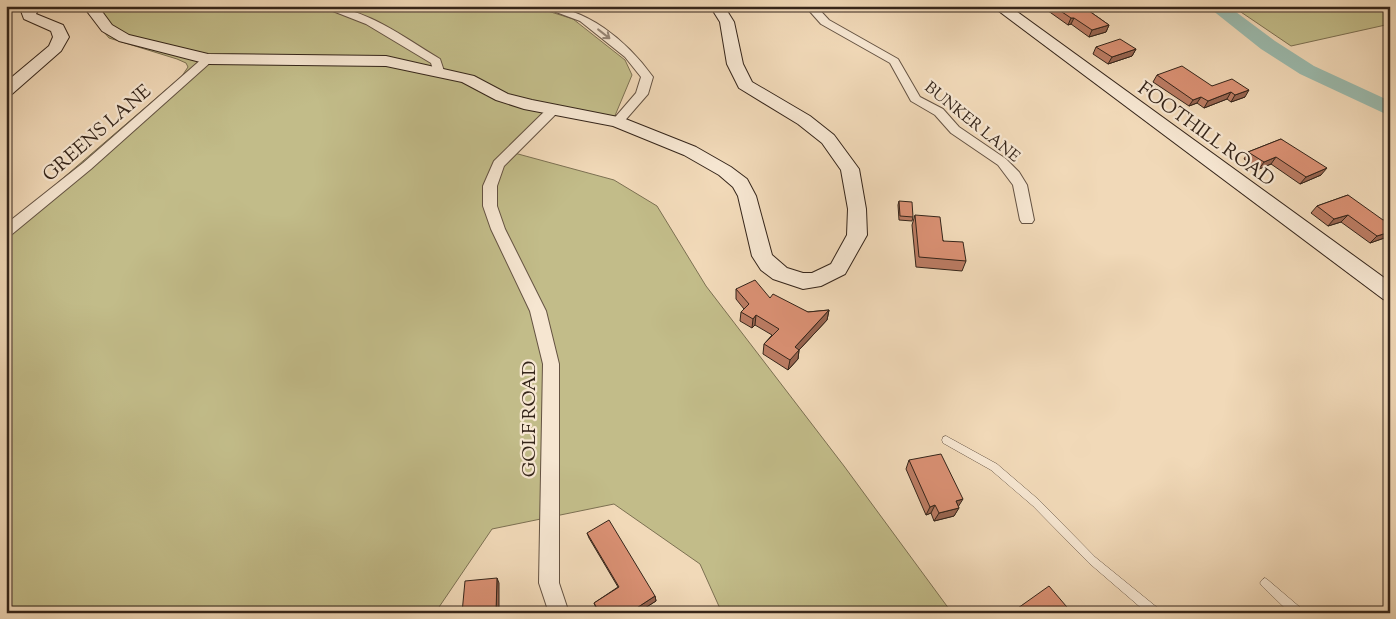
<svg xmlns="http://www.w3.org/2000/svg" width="1396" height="619" font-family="'Sorts Mill Goudy',serif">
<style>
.green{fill:#c2bc89;stroke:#7c7052}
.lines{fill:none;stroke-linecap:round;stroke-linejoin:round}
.river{fill:#9bbaad;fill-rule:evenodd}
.lane-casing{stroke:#645242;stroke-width:1}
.street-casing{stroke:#645242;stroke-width:2}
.secondary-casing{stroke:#35251a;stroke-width:2}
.lane{fill:#f6e6d1;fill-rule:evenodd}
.street{fill:#f6e6d1;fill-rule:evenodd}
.secondary{fill:#f6e6d1;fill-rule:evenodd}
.wall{fill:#bb7c63;stroke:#35251a}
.shaded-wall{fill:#986550;stroke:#35251a}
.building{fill:#d99073;stroke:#35251a}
.oneway{stroke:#968676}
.labels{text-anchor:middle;stroke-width:4.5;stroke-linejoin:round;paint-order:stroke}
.far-street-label{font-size:16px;fill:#35251a;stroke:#f6e6d1}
.street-label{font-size:19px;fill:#35251a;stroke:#f6e6d1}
</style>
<rect width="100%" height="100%" fill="#f1d9b8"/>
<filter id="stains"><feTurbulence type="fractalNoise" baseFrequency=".004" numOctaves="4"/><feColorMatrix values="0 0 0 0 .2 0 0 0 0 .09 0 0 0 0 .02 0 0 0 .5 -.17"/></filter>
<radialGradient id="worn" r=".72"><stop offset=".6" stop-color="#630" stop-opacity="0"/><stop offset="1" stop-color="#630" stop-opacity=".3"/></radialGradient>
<g class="green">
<polygon points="82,6 532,6 573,19 625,60 632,75 614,118 551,104 507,151 614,180 657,206 706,286 844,466 952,613 722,613 700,564 614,504 492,529 435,613 6,613 6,227 182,76 188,67 186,63 177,59 109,38"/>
<polygon points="1232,6 1390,6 1390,24 1291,46"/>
</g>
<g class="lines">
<polygon class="river" points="1207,6 1228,6 1275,41 1314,66 1390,101 1390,116 1300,74 1261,49"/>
<defs>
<g id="lane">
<polygon points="946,436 997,464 1039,500 1095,557 1159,609 1160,613 1147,613 1089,563 1033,506 991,470 943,443 942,440 943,437"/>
<polygon points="1265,578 1268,580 1302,609 1303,613 1290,613 1262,586 1260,583 1262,580"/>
</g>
<g id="street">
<path d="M 320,6 C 364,6 403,37 440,59 L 444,71 L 442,73 L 434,73 L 431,63 L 366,24 Z"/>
<path d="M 540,6 C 586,6 627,41 653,77 L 648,94 L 621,125 L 613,125 L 611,122 L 636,93 L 641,77 L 625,57 L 580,21 Z"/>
<polygon points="805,6 816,6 829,20 898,59 920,97 943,109 959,127 1006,159 1019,172 1027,185 1034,220 1032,223 1022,223 1020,220 1013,185 998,165 951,133 935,115 911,101 890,63 821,24"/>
<polygon points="208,56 214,59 212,61 91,169 11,235 6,237 6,224 83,163 204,57"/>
<polygon points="554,105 558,106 560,109 558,112 504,166 497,186 497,206 505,229 546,311 559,364 559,583 569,613 549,613 539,583 543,364 530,311 491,229 483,206 483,186 494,161 550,106"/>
</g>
<g id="secondary">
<polygon points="25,6 40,6 36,14 63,25 69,37 61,51 12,94 6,96 6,82 49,46 53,37 51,31 24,19 21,11"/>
<polygon points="83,6 98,6 112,25 129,35 208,54 386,56 474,76 508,94 532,100 623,118 696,147 731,167 747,179 756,196 772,255 787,268 803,273 812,273 831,264 847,235 848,209 841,170 822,143 798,124 739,88 727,64 720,22 710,6 724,6 734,22 743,64 752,82 810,116 834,135 859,169 866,209 867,235 845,274 821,286 803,289 773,279 761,270 752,256 738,196 733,187 719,175 684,155 613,126 524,109 496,100 462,82 386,66 208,64 119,41 102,31"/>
<polygon points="992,6 1009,6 1390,282 1390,301 1383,299"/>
</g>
</defs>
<use href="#lane" class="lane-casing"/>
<use href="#street" class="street-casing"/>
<use href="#secondary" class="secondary-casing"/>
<use href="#lane" class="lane"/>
<use href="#street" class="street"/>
<use href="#secondary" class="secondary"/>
</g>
<g class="wall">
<polygon points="1044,6 1082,6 1109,25 1106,32 1089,37 1071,24 1068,25 1044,8"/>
<polygon points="1096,47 1136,49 1132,56 1108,64 1093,54"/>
<polygon points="1157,75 1212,86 1245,97 1231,102 1227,99 1204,108 1197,103 1189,106 1153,82"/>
<polygon points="1281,139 1321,175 1300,184 1271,164 1259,169 1244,159 1248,152"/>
<polygon points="1348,195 1390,236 1370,243 1341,222 1328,226 1311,213 1317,206"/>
<polygon points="899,201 913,217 912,221 899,220 898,205"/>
<polygon points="915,215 966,261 962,271 916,267 912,225"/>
<polygon points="736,289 770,298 808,312 829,310 827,320 799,350 798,359 788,370 763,354 764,344 772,335 755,325 752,328 740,321 741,312 744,309 736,299"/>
<polygon points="909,460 959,507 954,516 934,521 931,513 926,515 906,469"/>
<polygon points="587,533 655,596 656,601 637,613 598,613 594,603 618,587 589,538"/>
<polygon points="1018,608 1072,613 1014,613"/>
</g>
<g class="shaded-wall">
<polygon points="1071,18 1074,18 1071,24 1068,25"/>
<polygon points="1109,25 1106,32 1089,37 1092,30"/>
<polygon points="1136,49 1132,56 1108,64 1112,57"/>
<polygon points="1249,90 1245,97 1231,102 1235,95"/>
<polygon points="1231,92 1227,99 1204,108 1208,101"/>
<polygon points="1201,97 1197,103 1189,106 1193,100"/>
<polygon points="1276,157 1271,164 1259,169 1264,162"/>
<polygon points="1327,168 1321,175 1300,184 1306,177"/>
<polygon points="1348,215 1341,222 1328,226 1334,219"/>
<polygon points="1390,232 1390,236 1370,243 1377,236"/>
<polygon points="829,310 827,320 799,350 798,359 788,370 790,360 795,347"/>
<polygon points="756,315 755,325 752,328 753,319"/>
<polygon points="963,499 958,507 956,501"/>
<polygon points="935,505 931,513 926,515 930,507"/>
<polygon points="959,508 954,516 934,521 939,513"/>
<polygon points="497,578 499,583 499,613 496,613"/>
<polygon points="655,596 656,601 637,613 629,613"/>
</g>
<g class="building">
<polygon points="1053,6 1082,6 1109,25 1092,30 1074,18 1071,18"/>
<polygon points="1120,39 1136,49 1112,57 1096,47"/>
<polygon points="1182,66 1212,86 1232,79 1249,90 1235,95 1231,92 1208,101 1201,97 1193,100 1157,75"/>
<polygon points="1281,139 1327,168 1306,177 1276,157 1264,162 1248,152"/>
<polygon points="1348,195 1383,220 1390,218 1390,232 1377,236 1348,215 1334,219 1317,206"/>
<polygon points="899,201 912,202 913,217 900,216"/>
<polygon points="915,215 940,217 943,241 963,242 966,261 919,257"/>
<polygon points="755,280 770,298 773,294 808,312 829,310 795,347 799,350 790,360 764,344 779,329 756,315 753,319 741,312 749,304 736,289"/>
<polygon points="941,454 963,499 956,501 959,508 939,513 935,505 930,507 909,460"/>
<polygon points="609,520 655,596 629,613 600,613 594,603 619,587 587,533"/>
<polygon points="497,578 496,613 462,613 465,581"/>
<polygon points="1049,586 1072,613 1022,613 1018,608"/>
</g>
<defs><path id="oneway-shaft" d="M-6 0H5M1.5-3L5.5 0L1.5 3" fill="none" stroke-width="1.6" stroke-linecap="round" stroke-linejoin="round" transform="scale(1.25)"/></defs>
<use class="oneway" href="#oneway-shaft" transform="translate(604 34) rotate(38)"/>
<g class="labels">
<g class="far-street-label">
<text transform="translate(973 121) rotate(39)" y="6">BUNKER LANE</text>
</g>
<g class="street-label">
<text transform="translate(96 132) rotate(-41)" y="7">GREENS LANE</text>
<text transform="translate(1207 133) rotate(36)" y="7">FOOTHILL ROAD</text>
<text transform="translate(528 419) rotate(-90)" y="7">GOLF ROAD</text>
</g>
</g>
<rect width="1396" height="619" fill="none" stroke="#f1d9b8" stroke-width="25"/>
<rect x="8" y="8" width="1381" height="604" fill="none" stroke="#35251a" stroke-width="2.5"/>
<rect x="12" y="12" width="1371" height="594" fill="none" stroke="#35251a"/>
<rect width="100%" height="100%" filter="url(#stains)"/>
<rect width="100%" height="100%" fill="url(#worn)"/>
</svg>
